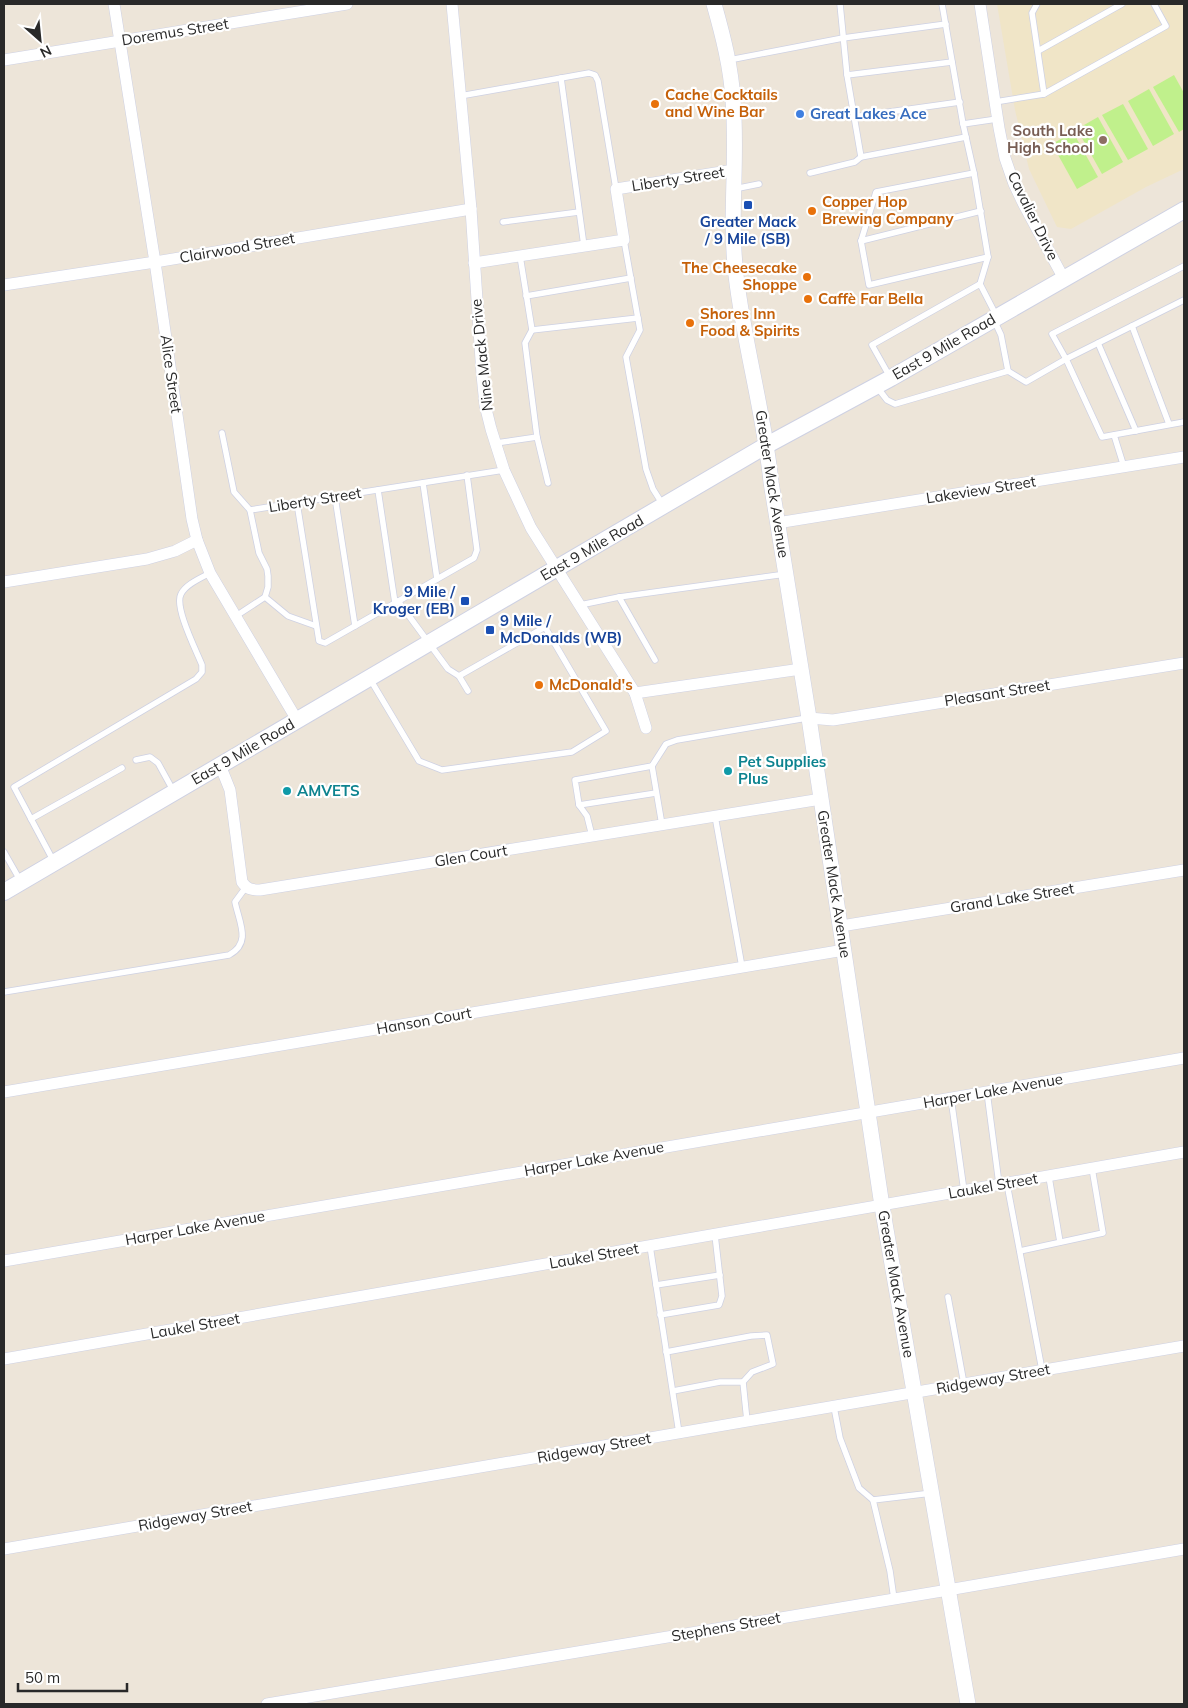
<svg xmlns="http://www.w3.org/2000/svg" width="1188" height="1708" font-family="Mulish,sans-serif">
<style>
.education{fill:#f0e5c7}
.pitch{fill:#c0f08c}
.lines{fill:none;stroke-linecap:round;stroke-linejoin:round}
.service-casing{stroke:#ced1e3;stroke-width:7}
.minor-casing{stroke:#ced1e3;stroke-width:12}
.tertiary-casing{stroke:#ced1e3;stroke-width:16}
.secondary-casing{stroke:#ced1e3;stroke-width:18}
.service{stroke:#fff;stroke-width:5.5}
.minor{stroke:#fff;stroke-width:11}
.tertiary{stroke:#fff;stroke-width:15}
.secondary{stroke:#fff;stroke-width:16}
.food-dot{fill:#e8710a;stroke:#fff;stroke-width:2}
.shop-dot{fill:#3f7fe0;stroke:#fff;stroke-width:2}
.education-dot{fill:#8d6e63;stroke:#fff;stroke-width:2}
.transit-dot{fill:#1a4fb4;stroke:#fff;stroke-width:2}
.culture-dot{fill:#0f9aa8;stroke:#fff;stroke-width:2}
.labels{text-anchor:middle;stroke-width:4.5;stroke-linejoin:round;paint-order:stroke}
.street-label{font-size:15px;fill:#292929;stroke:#fff}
.food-label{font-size:15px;font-weight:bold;fill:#c56008;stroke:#fff;text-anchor:start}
.shop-label{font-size:15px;font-weight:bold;fill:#366cbe;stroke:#fff;text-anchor:start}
.education-label{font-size:15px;font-weight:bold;fill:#785e54;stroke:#fff;text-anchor:end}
.transit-label{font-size:15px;font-weight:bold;fill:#164399;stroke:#fff}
.culture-label{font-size:15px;font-weight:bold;fill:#0d838f;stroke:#fff;text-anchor:start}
</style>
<rect width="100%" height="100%" fill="#ede5d9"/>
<polygon class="education" points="997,4 1184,4 1184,169 1146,187 1071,229 1057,227 1029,169 1015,110"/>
<g class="pitch">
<polygon points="1174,75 1184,93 1184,129 1179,132 1153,87"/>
<polygon points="1149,89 1174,134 1153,146 1128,101"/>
<polygon points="1123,104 1148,149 1128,160 1102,115"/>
<polygon points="1098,117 1123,162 1102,174 1077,129"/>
<polygon points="1073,132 1098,177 1077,189 1052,144"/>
</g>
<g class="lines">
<defs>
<g id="service">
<polyline points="840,4 847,75 861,157 966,137"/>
<polyline points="942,4 963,124"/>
<polyline points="1037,4 1032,13 1044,94"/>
<polyline points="1038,51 1122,4"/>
<polyline points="729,60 843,38 946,24"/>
<polyline points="847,75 952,62"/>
<polyline points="561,78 584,246"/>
<polyline points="460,96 589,73 595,75 598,81 616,189"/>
<polyline points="995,102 1044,94 1166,26 1154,4"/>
<polyline points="853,117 960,102"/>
<polyline points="810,173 855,162 861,157"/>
<polyline points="974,173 876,192 861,241 869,285 988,257"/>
<polyline points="734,189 759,184"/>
<polyline points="503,222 579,212"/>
<polyline points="624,240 640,330 626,357 646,469 653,489 663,505"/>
<polyline points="861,241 981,211"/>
<polyline points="1184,266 1052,334 1066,359 1184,300"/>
<polyline points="526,296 631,278"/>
<polyline points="996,315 980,284 988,257 974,173 963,124 997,119"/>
<polyline points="994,320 1001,335 1008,371"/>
<polyline points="1132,326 1169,424"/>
<polyline points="532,330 638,318"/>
<polyline points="1098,343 1136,431"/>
<polyline points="890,377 872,345 980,284"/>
<polyline points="877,387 887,400 895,404 1008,371 1026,382 1066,359 1102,437 1184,422"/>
<polyline points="222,433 234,492 250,510 259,553 267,569 268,576 268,587 265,597 236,616"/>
<polyline points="1114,435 1124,467"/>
<polyline points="537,437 548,483"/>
<polyline points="496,443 537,437 525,343 532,330 520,256"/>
<polyline points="423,483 437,579"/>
<polyline points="378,490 395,603"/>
<polyline points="335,497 355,626"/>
<polyline points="297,503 319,641 325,643 474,558 477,550 467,475"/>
<polyline points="250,510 504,470"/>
<polyline points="265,597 288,616 316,626"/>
<polyline points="619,597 655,660"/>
<polyline points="580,605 619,597 786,574"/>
<polyline points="459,676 468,691"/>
<polyline points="370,679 419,761 442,770 572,752 606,731 545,627 459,676 448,669 398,601"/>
<polyline points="136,760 150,757 158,763 174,792"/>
<polyline points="652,766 662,825"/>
<polyline points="579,805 656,793"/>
<polyline points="715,816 742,967"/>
<polyline points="31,819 122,768"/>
<polyline points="592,836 587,816 579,805 575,780 652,766 666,744 677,740 807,718"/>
<polyline points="4,852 20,880"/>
<path d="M 54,862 L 14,787 L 196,679 L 202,672 L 202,665 C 196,650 174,607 181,594 C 186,584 201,578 210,573"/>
<path d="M 4,992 L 229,955 C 252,943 239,922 235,902 L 246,887"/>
<polyline points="987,1092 999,1184"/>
<polyline points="951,1098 964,1191"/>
<polyline points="1049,1177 1060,1242"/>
<polyline points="1007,1184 1042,1370"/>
<polyline points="650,1246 679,1433"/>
<polyline points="1020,1251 1103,1233 1092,1168"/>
<polyline points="656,1285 720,1275"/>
<polyline points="948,1297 964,1384"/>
<polyline points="660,1315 719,1305 722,1296 715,1235"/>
<polyline points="666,1352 751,1336 767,1335 773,1364 752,1372 743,1382 747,1421"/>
<polyline points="673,1391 720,1382 743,1382"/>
<polyline points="834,1407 840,1438 859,1488 873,1500"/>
<polyline points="894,1599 890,1571 873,1500 932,1493"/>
</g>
<g id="minor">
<polyline points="114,4 155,262 192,519 197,540 210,573 297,720"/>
<polyline points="452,4 471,209 482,375 485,405 491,429 504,470 531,528 635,693 646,728"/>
<polyline points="980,4 999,128 1005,158 1014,184 1024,205 1064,279"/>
<polyline points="4,60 347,4"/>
<polyline points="474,263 624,240 616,189 734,170"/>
<polyline points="4,285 155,262 471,209"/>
<polyline points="777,523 1184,457"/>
<polyline points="4,582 147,559 175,551 197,540"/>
<polyline points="635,693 801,669"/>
<polyline points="809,718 833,720 1184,663"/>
<path d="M 220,765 L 230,790 L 242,882 C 247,889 251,890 260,890 L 821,799"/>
<polyline points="841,926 1184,870"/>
<polyline points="4,1092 844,950"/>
<polyline points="4,1261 1184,1058"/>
<polyline points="4,1359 1184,1152"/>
<polyline points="4,1549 1184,1346"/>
<polyline points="267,1704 948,1590 1184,1549"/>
</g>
<path id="tertiary" d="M 714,4 C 723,36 731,67 733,100 C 738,159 729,217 736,275 C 744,345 764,412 771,482 L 809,718 L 882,1206 L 968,1704"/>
<polyline id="secondary" points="4,892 767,445 891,378 1184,210"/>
</defs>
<use href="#service" class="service-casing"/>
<use href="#minor" class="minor-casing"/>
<use href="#tertiary" class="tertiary-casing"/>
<use href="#secondary" class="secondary-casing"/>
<use href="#service" class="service"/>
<use href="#minor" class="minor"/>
<use href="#tertiary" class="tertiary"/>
<use href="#secondary" class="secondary"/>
</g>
<g class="food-dot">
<circle cx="655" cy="104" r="5"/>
<circle cx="812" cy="211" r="5"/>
<circle cx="807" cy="277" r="5"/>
<circle cx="808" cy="299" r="5"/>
<circle cx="690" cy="323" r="5"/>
<circle cx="539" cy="685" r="5"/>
</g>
<circle class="shop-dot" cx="800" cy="114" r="5"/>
<circle class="education-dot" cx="1103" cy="140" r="5"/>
<g class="transit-dot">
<rect x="743" y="200" width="10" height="10" rx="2.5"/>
<rect x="460" y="596" width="10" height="10" rx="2.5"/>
<rect x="485" y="625" width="10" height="10" rx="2.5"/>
</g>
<g class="culture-dot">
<circle cx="728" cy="771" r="5"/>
<circle cx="287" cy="791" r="5"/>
</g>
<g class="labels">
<g class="street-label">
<text transform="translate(175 32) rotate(-9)" y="5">Doremus Street</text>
<text transform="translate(678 179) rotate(-9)" y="5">Liberty Street</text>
<text transform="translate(1033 216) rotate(64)" y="5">Cavalier Drive</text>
<text transform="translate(237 248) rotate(-10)" y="5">Clairwood Street</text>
<text transform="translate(944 347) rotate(-30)" y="5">East 9 Mile Road</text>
<text transform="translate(482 355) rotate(-96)" y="5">Nine Mack Drive</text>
<text transform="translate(171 374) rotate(82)" y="5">Alice Street</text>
<text transform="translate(772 484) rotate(81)" y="5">Greater Mack Avenue</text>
<text transform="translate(981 490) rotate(-9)" y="5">Lakeview Street</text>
<text transform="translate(315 500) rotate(-9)" y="5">Liberty Street</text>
<text transform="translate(592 548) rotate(-30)" y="5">East 9 Mile Road</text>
<text transform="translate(997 693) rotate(-9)" y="5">Pleasant Street</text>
<text transform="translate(243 752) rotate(-30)" y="5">East 9 Mile Road</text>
<text transform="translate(471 856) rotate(-9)" y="5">Glen Court</text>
<text transform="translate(834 884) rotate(81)" y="5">Greater Mack Avenue</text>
<text transform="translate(1012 898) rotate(-9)" y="5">Grand Lake Street</text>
<text transform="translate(424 1021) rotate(-10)" y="5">Hanson Court</text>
<text transform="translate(993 1091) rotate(-10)" y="5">Harper Lake Avenue</text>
<text transform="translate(594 1159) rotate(-10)" y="5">Harper Lake Avenue</text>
<text transform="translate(993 1186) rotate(-10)" y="5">Laukel Street</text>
<text transform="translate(195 1228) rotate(-10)" y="5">Harper Lake Avenue</text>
<text transform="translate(594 1256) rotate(-10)" y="5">Laukel Street</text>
<text transform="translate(896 1284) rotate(80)" y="5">Greater Mack Avenue</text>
<text transform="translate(195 1326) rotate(-10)" y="5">Laukel Street</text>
<text transform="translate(993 1379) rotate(-10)" y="5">Ridgeway Street</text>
<text transform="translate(594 1448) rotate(-10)" y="5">Ridgeway Street</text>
<text transform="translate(195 1516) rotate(-10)" y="5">Ridgeway Street</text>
<text transform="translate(726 1627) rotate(-10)" y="5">Stephens Street</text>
</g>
<g class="food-label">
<text x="665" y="100">Cache Cocktails<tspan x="665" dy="17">and Wine Bar</tspan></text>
<text x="822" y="207">Copper Hop<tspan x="822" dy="17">Brewing Company</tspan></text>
<text x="797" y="273" text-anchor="end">The Cheesecake<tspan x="797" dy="17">Shoppe</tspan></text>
<text x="818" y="304">Caffè Far Bella</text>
<text x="700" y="319">Shores Inn<tspan x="700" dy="17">Food &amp; Spirits</tspan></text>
<text x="549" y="690">McDonald's</text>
</g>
<g class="shop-label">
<text x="810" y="119">Great Lakes Ace</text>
</g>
<g class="education-label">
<text x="1093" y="136">South Lake<tspan x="1093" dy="17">High School</tspan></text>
</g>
<g class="transit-label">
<text x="748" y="227">Greater Mack<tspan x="748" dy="17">/ 9 Mile (SB)</tspan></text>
<text x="455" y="597" text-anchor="end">9 Mile /<tspan x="455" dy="17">Kroger (EB)</tspan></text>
<text x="500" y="626" text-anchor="start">9 Mile /<tspan x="500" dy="17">McDonalds (WB)</tspan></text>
</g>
<g class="culture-label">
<text x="738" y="767">Pet Supplies<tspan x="738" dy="17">Plus</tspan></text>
<text x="297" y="796">AMVETS</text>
</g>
</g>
<rect width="1188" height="1708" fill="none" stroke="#292929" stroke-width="10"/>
<g transform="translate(40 40) rotate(153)" stroke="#ffffff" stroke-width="4" paint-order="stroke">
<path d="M0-4L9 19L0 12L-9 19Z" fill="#292929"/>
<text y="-8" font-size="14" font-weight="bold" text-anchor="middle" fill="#292929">N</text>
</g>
<path d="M18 1683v8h109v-8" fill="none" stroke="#292929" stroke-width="2.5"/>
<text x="25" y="1683" font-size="15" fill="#292929" stroke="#ffffff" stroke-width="4" paint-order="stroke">50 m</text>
</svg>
